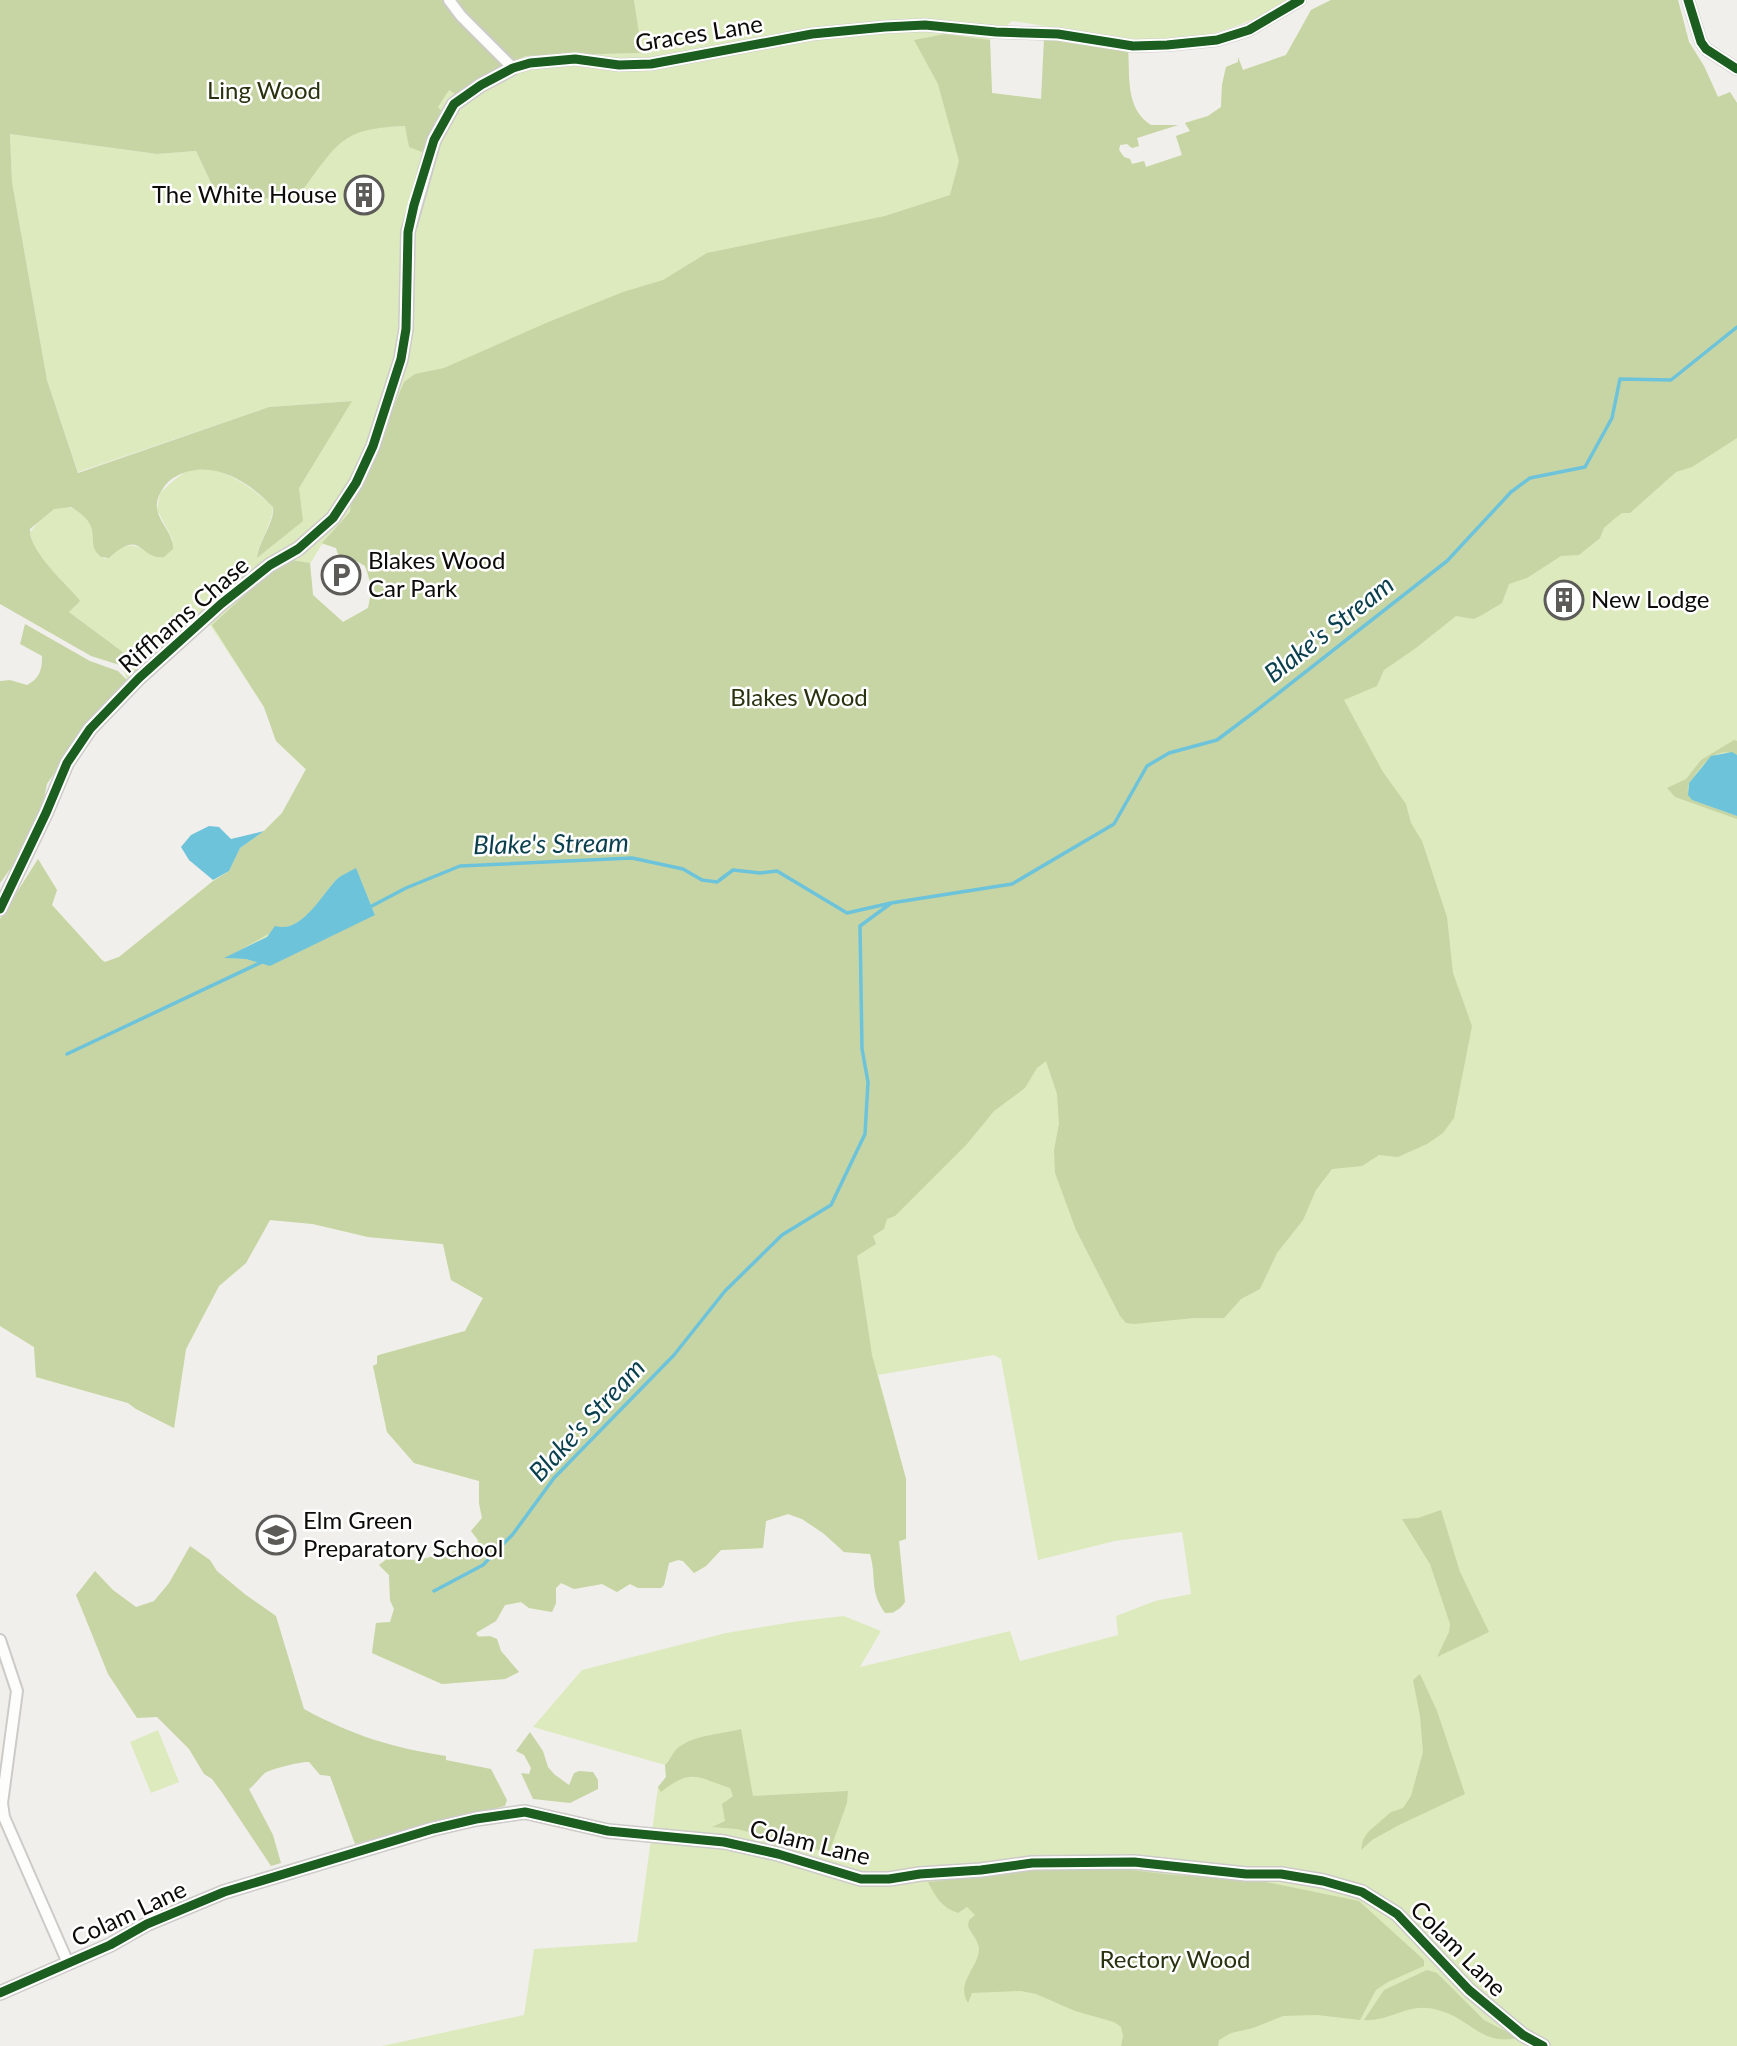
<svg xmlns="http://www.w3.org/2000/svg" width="1737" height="2046" font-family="Lato,sans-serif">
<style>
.green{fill:#ddeabe;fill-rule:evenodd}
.forest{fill:#c7d5a4;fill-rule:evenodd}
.water{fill:#6dc3da}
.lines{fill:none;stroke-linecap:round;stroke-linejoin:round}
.stream{stroke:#6dc3da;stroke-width:3.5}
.minor-casing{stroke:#cccbc8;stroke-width:14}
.tertiary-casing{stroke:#cccbc8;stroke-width:16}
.minor{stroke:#fdfdfc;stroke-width:10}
.tertiary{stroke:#fdfdfc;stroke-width:12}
.cycleway-casing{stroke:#fff;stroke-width:13}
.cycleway{stroke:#1b5e20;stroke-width:9}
.labels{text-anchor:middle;stroke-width:5;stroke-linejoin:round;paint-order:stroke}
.street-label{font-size:24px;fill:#0c0b09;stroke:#fff}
.park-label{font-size:24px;fill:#29330f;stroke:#fff}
.poi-label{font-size:24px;fill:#0c0b09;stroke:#fff;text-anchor:start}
.water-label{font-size:26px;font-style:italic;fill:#0a3f4e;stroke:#fff}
</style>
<rect width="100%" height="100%" fill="#f1efec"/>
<g class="green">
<path d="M 634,0 L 1291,0 C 1260,18 1221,35 1185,39 C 1128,45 1068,29 1012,21 L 990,40 L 992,93 L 1041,99 L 1128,49 C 1130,76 1125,109 1151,125 L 1178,125 L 1137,138 L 1139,146 L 1132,148 L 1127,144 L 1120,145 L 1119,150 L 1124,157 L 1130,159 L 1132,164 L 1144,161 L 1146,167 L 1182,155 L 1176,136 L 1190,131 L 1185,123 L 1208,116 L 1221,107 L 1222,85 L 1226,67 L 1238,62 L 1238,57 L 1243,70 L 1286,55 L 1311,10 L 1331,0 L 1678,0 L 1689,42 L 1704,66 L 1718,97 L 1730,92 L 1737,103 L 1737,2046 L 382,2046 L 524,2015 L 534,1949 L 637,1942 L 658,1787 L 666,1777 L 665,1765 L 533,1727 L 582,1670 L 726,1633 L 799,1621 L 844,1616 L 881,1631 L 860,1667 L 1010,1631 L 1020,1661 L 1118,1635 L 1116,1616 L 1155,1601 L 1191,1594 L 1182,1532 L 1115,1541 L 1038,1560 L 1001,1359 L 994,1355 L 878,1375 L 906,1479 L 906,1539 L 899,1541 L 905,1602 L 893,1613 L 885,1613 C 869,1590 877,1578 870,1554 L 844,1552 L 823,1533 L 802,1519 L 788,1514 L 766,1521 L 763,1548 L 721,1550 L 706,1566 L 694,1573 L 683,1561 L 678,1560 L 669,1563 L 664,1585 L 661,1588 L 638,1588 L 630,1584 L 617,1592 L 602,1584 L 574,1589 L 561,1583 L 556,1588 L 556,1603 L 552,1612 L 529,1608 L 521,1602 L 505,1605 L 496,1621 L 477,1631 L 476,1635 L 497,1639 L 501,1651 L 519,1672 L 505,1679 L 442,1684 L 372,1653 L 376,1623 L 390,1622 L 394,1609 L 390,1600 L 389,1575 L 379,1565 L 387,1559 L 418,1560 L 477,1546 L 478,1540 L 471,1531 L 482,1518 L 479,1503 L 479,1481 L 414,1463 L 387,1432 L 373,1366 L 377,1364 L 377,1356 L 379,1355 L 465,1331 L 483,1298 L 451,1280 L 443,1244 L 368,1237 L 313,1224 L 270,1220 L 246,1263 L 219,1286 L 186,1349 L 174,1428 L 136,1409 L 128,1403 L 36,1377 L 34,1347 L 0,1326 L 0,919 L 38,859 L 57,890 L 52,905 L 102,960 L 105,962 L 119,957 L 213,881 L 229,871 L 240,848 L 264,831 L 282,813 L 306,770 L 276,741 L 264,707 L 203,614 L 179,632 L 128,681 L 123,670 L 135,661 L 69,612 L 33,543 L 30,532 C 37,524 44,513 54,508 C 70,501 89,516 94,531 C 96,538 96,546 97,554 L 105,559 C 125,544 129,541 151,553 L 173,540 L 157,510 L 160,493 C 168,486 176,477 186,472 C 216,459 253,488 273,507 C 272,524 261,538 257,555 L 351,401 L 269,407 L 78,472 L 47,380 L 12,182 L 10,134 L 157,154 L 196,151 L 212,185 L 338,142 L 354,134 L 376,127 L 406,126 L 409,147 L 449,89 L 477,86 L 498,68 L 526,56 L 641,53 ZM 322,544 L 336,548 L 340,560 L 353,559 L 365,566 C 371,581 372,592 368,608 L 343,622 L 313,595 L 310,564 Z"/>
<polygon points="158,1730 179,1782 151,1793 130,1742"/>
</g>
<g class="forest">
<path d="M 0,0 L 634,0 L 642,53 L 526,56 L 498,68 L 463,99 L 449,90 L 438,107 L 446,116 L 422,152 L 409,147 L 405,126 C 341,128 338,143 302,191 L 239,204 L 212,185 L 196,151 L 157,154 L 10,134 L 12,182 L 47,380 L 78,473 L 269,407 L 352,401 L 299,488 L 303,521 L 257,558 C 259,540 275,522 273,507 C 248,481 211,457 175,477 C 167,481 158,493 157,503 C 155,520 174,532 173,549 L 164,557 C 138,560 143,527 109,558 L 101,557 C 83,542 107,528 71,507 L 54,509 L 30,529 C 29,551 64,582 78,598 L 80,601 L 69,612 L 135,661 L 132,669 L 91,656 L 0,604 Z"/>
<path d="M 1331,0 L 1678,0 L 1689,42 L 1704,66 L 1718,97 L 1730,92 L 1737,103 L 1737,438 L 1692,467 L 1676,472 L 1630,513 L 1622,513 L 1613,520 L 1604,528 L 1600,538 L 1579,555 L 1561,556 L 1527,578 L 1509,584 L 1502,603 L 1482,615 L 1474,619 L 1456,616 L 1416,648 L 1384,670 L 1377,686 L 1344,700 L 1383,772 L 1406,804 L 1411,823 L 1422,841 L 1447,917 L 1453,973 L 1472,1026 L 1454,1118 L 1443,1133 L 1427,1144 L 1398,1157 L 1379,1155 L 1362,1166 L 1332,1169 L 1316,1190 L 1303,1220 L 1277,1253 L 1260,1289 L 1241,1299 L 1224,1318 L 1194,1318 L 1134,1324 L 1126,1323 L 1120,1316 L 1076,1230 L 1055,1173 L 1054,1150 L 1059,1124 L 1057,1094 L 1046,1061 L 1037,1068 L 1025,1088 L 994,1111 L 967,1144 L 895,1216 L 887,1219 L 884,1229 L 873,1236 L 876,1244 L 857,1256 L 872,1355 L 906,1479 L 906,1539 L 899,1541 L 905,1602 C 900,1610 894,1613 885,1613 C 869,1590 877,1578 870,1554 L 844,1552 L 823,1533 L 802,1519 L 788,1514 L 766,1521 L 763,1548 L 721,1550 L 706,1566 L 694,1573 L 683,1561 L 678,1560 L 669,1563 L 664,1585 L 661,1588 L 638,1588 L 630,1584 L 617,1592 L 602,1584 L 574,1589 L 561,1583 L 556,1588 L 556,1603 L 552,1612 L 529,1608 L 521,1602 L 505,1605 L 496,1621 L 476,1633 L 478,1637 L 490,1636 L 497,1639 L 501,1651 L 519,1672 L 505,1679 L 442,1684 L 372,1653 L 376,1623 L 390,1622 L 394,1609 L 390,1600 L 389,1575 L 379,1565 L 387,1559 L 418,1560 L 477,1546 L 478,1540 L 471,1531 L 482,1518 L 479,1503 L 479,1481 L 414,1463 L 387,1432 L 373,1366 L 377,1364 L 377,1356 L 379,1355 L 465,1331 L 483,1298 L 451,1280 L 443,1244 L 368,1237 L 313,1224 L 270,1220 L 246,1263 L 219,1286 L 186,1349 L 174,1428 L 136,1409 L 128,1403 L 36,1377 L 34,1347 L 0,1326 L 0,919 L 38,859 L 57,890 L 52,905 L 102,960 L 105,962 L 119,957 L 213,881 L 229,871 L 240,848 L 264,831 L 282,813 L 306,769 L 276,741 L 264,707 L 212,625 L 260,581 L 291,560 L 310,563 L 313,595 L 343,622 L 368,608 C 372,592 371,581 365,566 L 353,559 L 340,560 L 336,548 L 322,543 L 350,512 L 351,504 L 363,480 L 404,382 L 415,374 L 444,368 L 546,323 L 623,292 L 663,280 L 707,253 L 885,216 L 950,195 L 959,161 L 938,84 L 914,40 L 945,34 L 990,40 L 992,93 L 1041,99 L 1044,39 L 1097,43 L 1128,49 C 1130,76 1125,109 1151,125 L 1178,125 L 1137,138 L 1139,146 L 1132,148 L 1127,144 L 1120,145 L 1119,150 L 1124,157 L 1130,159 L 1132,164 L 1144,161 L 1146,167 L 1182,155 L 1176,136 L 1190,131 L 1185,123 L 1208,116 L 1221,107 L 1222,85 L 1226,67 L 1238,62 L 1238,57 L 1243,70 L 1286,55 L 1311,10 ZM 356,869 L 375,914 L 270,965 L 246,959 L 226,958 L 279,928 C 306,927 320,897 336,880 C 341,875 349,872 356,869 Z"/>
<path d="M 25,624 L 90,661 L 118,671 L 128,681 L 103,709 L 93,716 L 47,784 L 42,809 L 19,857 L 0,883 L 0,681 L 10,680 L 27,685 C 40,678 42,670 42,656 L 20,644 Z"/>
<path d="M 1734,740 L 1737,741 L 1737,755 C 1714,744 1701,767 1689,783 C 1687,790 1687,795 1692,800 L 1737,816 L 1737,819 L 1675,797 L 1667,788 L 1686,779 L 1701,760 Z"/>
<polygon points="1441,1510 1460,1572 1489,1632 1437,1657 1449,1632 1450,1624 1430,1564 1402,1519 1418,1518"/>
<path d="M 190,1546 L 210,1560 L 217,1571 L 246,1595 L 276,1616 L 304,1709 C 354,1736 390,1747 446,1756 L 446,1760 L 491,1769 L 507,1800 L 505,1806 L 355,1844 L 330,1776 L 320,1775 L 309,1762 C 303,1761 270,1769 265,1773 C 259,1778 256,1784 249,1789 L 273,1835 L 281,1863 L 271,1866 L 223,1794 L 212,1779 L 204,1774 L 189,1749 L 157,1717 L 137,1718 L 108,1674 L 76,1595 L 95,1571 L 113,1590 L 136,1607 L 154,1601 L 169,1583 Z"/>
<polygon points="1420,1674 1437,1711 1465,1794 1399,1825 1372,1840 1361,1850 1363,1840 1368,1832 1391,1812 1403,1808 1411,1796 1423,1752 1420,1716 1413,1680"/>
<path d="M 741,1729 L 753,1796 L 848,1791 L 847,1803 L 829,1853 L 737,1829 L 712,1827 L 725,1821 L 722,1804 L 733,1796 L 730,1788 C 697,1777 691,1768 661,1792 L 658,1787 L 666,1777 L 665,1765 C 671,1760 672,1752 679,1747 C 695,1735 722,1734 741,1729 Z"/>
<polygon points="530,1732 543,1751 548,1767 554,1774 569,1785 574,1773 579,1771 593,1772 598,1780 598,1789 570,1803 533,1799 521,1773 529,1774 531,1768 524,1755 516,1751"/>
<path d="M 1122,1869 L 1174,1875 L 1251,1879 L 1359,1901 L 1424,1960 L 1424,1966 L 1388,1982 L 1376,1990 L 1360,2020 L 1317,2015 L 1283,2016 L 1253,2028 L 1231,2033 L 1219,2040 L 1218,2046 L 1121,2046 L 1123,2036 L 1121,2027 L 1114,2022 L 1075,2011 L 1036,1994 L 1021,1991 L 972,1993 L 968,2003 C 955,1982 979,1968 979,1948 C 978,1940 971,1933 968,1926 L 969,1920 L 975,1915 L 967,1907 L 958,1913 C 942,1908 935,1896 928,1882 L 1039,1870 Z"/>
<path d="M 1427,1970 L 1437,1973 L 1484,2020 L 1519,2038 C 1480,2046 1472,2019 1438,2010 C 1408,2001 1391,2022 1364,2020 L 1384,1990 Z"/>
</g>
<g class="water">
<polygon points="1732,752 1737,755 1737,816 1692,800 1688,795 1689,783 1711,756"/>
<polygon points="209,826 219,827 231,839 264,831 240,848 229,871 213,880 189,860 181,847 191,835"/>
<path d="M 356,868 L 375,915 L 270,966 L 246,959 L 224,958 L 267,937 L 275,926 C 301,934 321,896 336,880 C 341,875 349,872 356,868 Z"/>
</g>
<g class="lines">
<g class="stream">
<polyline points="368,908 406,888 460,866 632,858 683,869 702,880 717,882 733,870 760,873 777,871 847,913 891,903 1012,884 1114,824 1147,766 1169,753 1217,740 1253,713 1447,561 1511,492 1530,478 1585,467 1612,418 1620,379 1671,380 1737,327"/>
<polyline points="67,1054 264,961"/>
<polyline points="434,1591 483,1565 513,1534 554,1478 674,1355 725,1291 782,1235 831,1205 865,1134 868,1082 862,1049 860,926 890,904"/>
</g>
<defs>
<g id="minor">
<polyline points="449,0 461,16 513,68 530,63 575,59 619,65 651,64 812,34 885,27 925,25 996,32 1058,34 1133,46 1167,45 1217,40 1249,30 1300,0"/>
<polyline points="1688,0 1701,42 1706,49 1737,69"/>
<polyline points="0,1640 17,1691 2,1803 4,1817 68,1963"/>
</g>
<g id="tertiary">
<polyline points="0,909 46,813 67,763 90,729 139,678 221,604 270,565 298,549 333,518 356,483 373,446 401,359 406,329 408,232 434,140 454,104 481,85 513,68"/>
<polyline points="0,1993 110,1945 147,1924 224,1892 433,1829 476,1819 525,1812 608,1831 724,1842 778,1854 861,1879 889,1879 920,1874 981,1870 1032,1863 1134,1862 1246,1874 1281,1874 1323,1881 1362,1892 1397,1914 1469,1990 1523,2035 1543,2046"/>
</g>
</defs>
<use href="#minor" class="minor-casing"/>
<use href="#tertiary" class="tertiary-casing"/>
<use href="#minor" class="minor"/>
<use href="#tertiary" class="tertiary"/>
<defs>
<g id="cycleway">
<polyline points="1688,0 1701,42 1706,49 1737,69"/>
<polyline points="0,909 46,813 67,763 90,729 139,678 221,604 270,565 298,549 333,518 356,483 373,446 401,359 406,329 408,232 414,205 434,140 454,104 481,85 513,68 530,63 575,59 619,65 651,64 812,34 885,27 925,25 996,32 1058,34 1133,46 1167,45 1217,40 1249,30 1300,0"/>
<polyline points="0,1993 110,1945 147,1924 224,1892 433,1829 476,1819 525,1812 608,1831 724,1842 778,1854 861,1879 889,1879 920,1874 981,1870 1032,1863 1134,1862 1246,1874 1281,1874 1323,1881 1362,1892 1397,1914 1469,1990 1523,2035 1543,2046"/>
</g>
</defs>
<use href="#cycleway" class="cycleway-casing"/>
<use href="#cycleway" class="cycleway"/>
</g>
<defs>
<symbol id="building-ring" viewBox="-11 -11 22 22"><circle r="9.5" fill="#fff" stroke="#5c5b58" stroke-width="1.5"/><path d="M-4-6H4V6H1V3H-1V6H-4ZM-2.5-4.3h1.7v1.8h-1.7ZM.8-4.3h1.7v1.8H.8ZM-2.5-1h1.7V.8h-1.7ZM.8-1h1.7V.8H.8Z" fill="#5c5b58"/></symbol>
<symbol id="parking-ring" viewBox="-11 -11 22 22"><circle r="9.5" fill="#fff" stroke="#5c5b58" stroke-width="1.5"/><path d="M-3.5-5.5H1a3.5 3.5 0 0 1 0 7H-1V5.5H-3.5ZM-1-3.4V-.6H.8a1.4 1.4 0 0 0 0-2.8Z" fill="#5c5b58"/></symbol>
<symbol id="school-ring" viewBox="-11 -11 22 22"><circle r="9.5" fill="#fff" stroke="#5c5b58" stroke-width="1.5"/><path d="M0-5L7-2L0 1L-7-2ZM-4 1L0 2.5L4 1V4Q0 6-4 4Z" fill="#5c5b58"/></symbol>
</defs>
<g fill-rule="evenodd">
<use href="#building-ring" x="342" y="173" width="44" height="44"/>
<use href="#parking-ring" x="319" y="553" width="44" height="44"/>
<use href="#building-ring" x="1542" y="578" width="44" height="44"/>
<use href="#school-ring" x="254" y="1513" width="44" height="44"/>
</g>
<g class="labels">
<g class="street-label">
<text transform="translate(699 34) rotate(-9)" y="8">Graces Lane</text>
<text transform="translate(184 615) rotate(-41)" y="8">Riffhams Chase</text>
<text transform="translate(810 1843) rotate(14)" y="8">Colam Lane</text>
<text transform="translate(129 1914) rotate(-25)" y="8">Colam Lane</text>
<text transform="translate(1458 1949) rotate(45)" y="8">Colam Lane</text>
</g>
<g class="park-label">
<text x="264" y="99">Ling Wood</text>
<text x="799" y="706">Blakes Wood</text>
<text x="1175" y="1968">Rectory Wood</text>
</g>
<g class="poi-label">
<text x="337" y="203" text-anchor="end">The White House</text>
<text x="368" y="569">Blakes Wood<tspan x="368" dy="28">Car Park</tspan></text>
<text x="1591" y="608">New Lodge</text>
<text x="303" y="1529">Elm Green<tspan x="303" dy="28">Preparatory School</tspan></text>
</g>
<g class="water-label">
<text transform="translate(1329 629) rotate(-38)" y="9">Blake's Stream</text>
<text transform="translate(551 844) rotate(-1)" y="9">Blake's Stream</text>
<text transform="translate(587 1420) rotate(-47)" y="9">Blake's Stream</text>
</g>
</g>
</svg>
